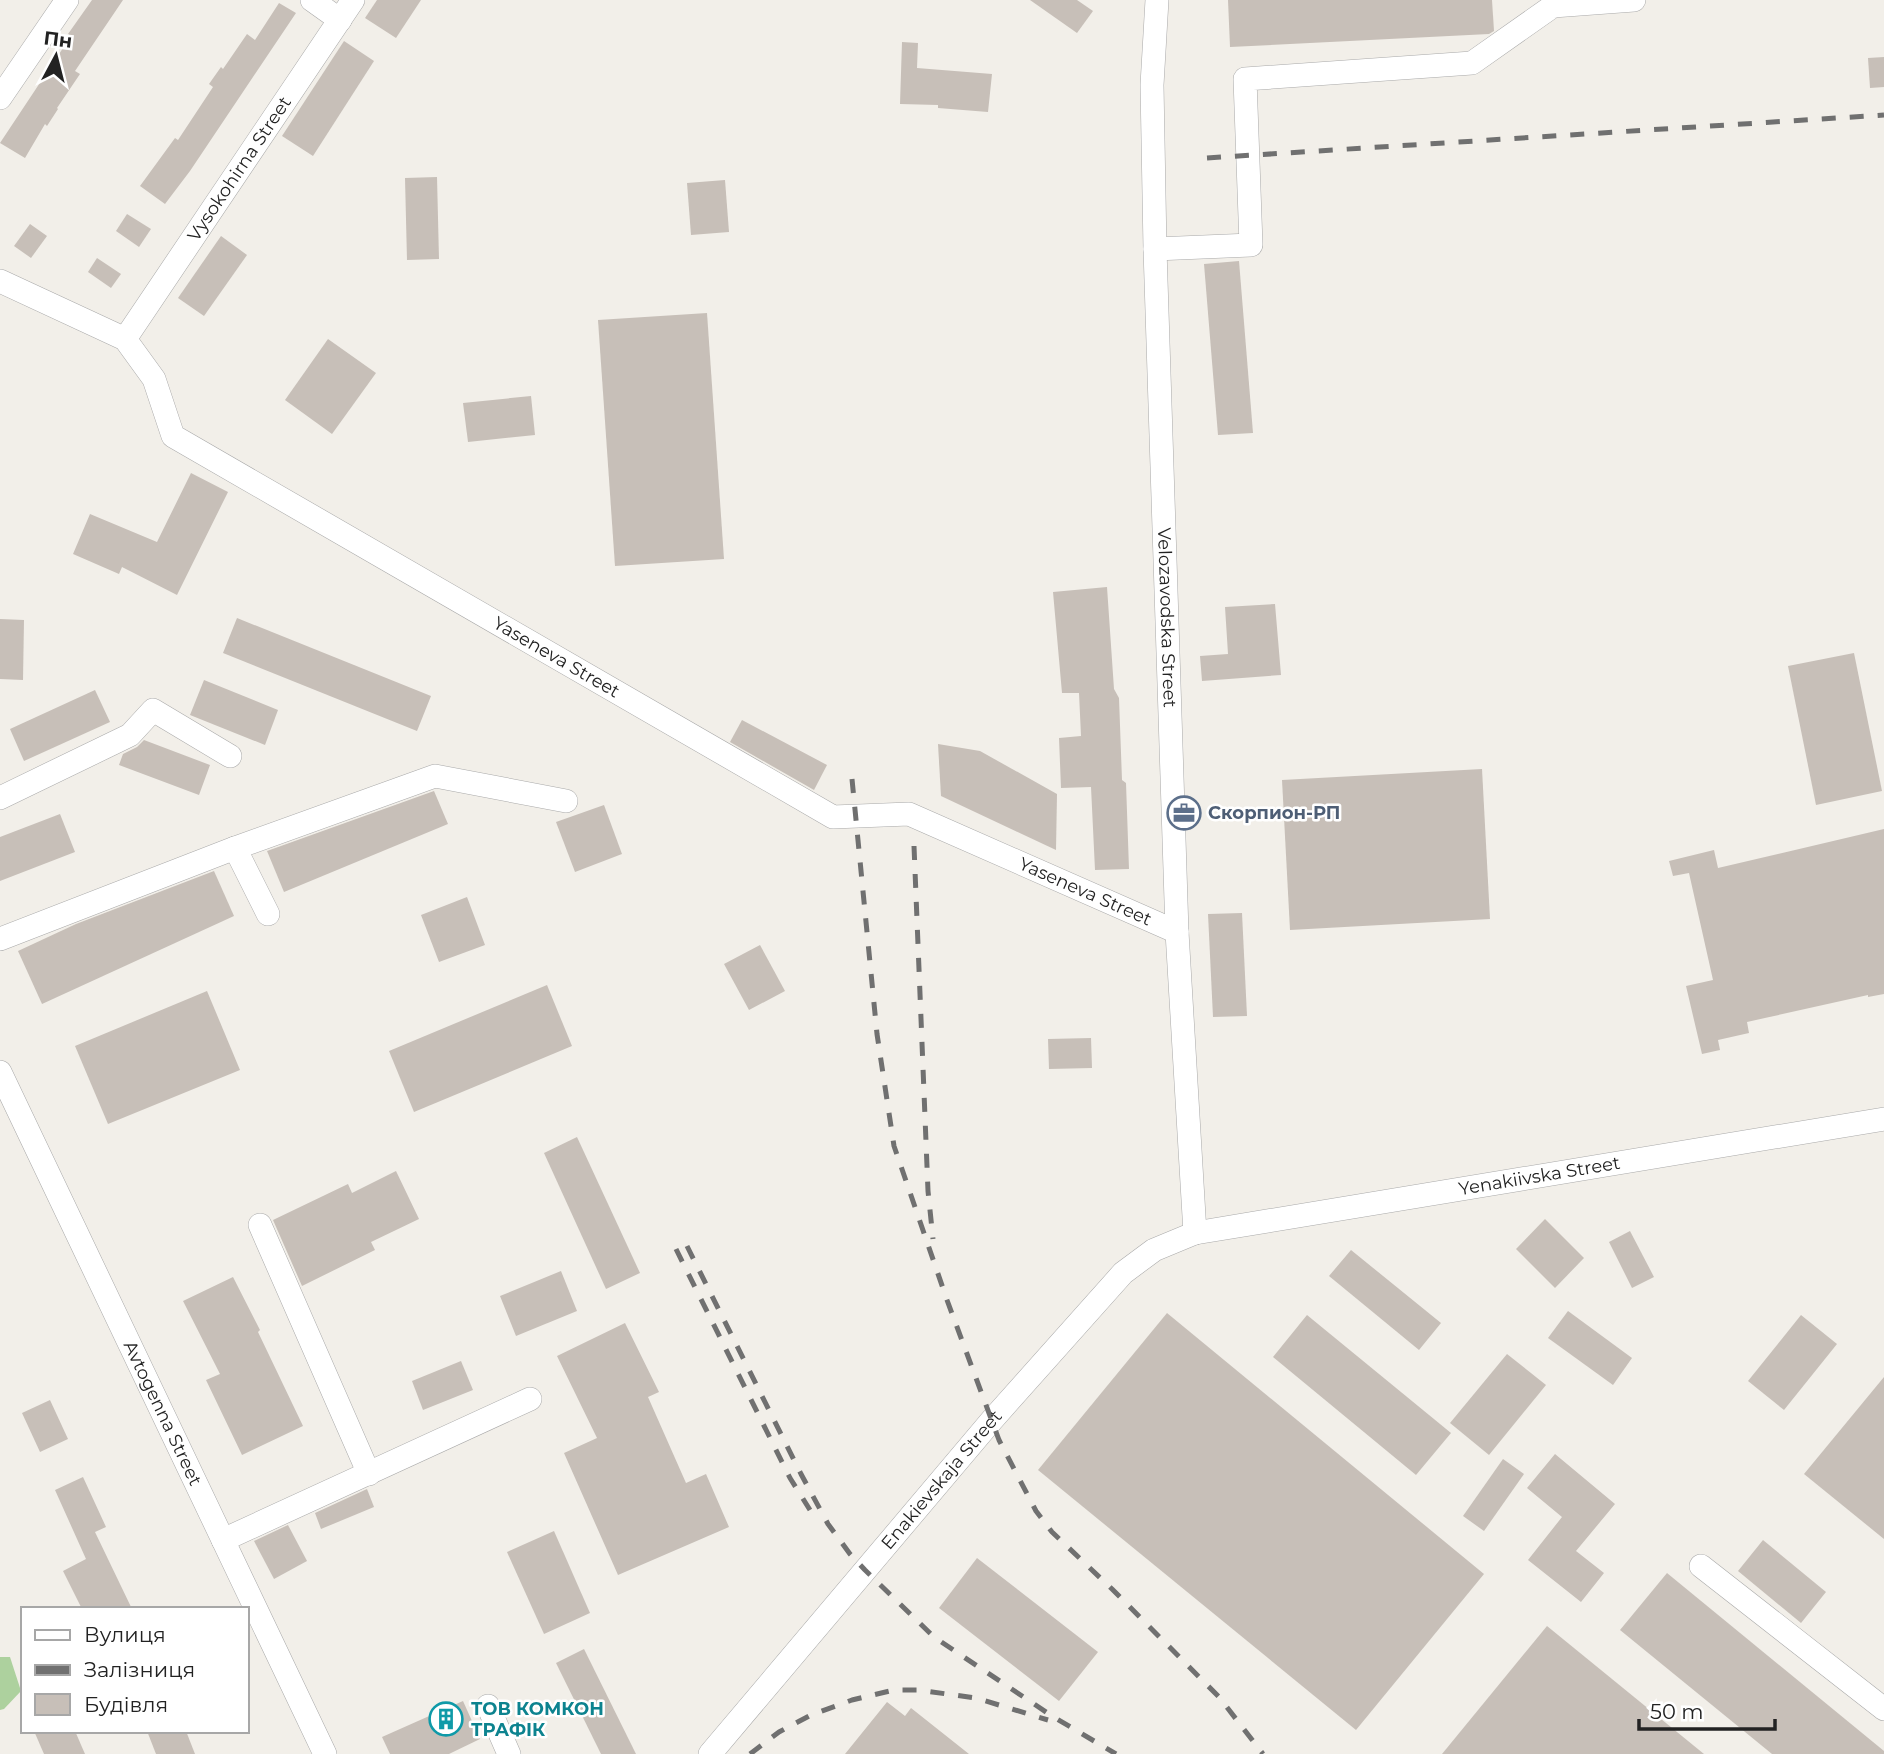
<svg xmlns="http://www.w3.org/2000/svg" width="1884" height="1754" font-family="Montserrat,sans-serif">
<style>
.forest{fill:#add19e}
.building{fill:#c7bfb8}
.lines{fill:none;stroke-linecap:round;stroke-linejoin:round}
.minor-casing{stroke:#a9a9a9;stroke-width:24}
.minor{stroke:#fff;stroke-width:23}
.rail{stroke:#707070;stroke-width:5;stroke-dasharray:14 14;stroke-linecap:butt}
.labels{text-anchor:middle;stroke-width:5;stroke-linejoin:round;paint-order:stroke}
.street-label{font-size:18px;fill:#222;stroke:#fff}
.service-label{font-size:18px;font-weight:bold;fill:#4e5e75;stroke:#fff;text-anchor:start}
.culture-label{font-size:18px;font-weight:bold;fill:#0d838f;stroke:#fff;text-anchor:start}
</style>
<rect width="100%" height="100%" fill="#f2efe9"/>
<polygon class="forest" points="0,1657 10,1657 21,1691 4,1709 0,1710"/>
<g class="building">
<polygon points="92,0 123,0 75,71 80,74 57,108 58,109 47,126 45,124 25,158 0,143 71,36 68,34"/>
<polygon points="377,0 421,0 396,38 365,18"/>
<polygon points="1030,0 1077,0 1093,11 1077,33"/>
<polygon points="1228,0 1492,0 1494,31 1489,34 1230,47"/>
<polygon points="279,3 296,13 190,171 165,204 140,186 175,138 178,140 213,87 209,84 221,67 223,69 247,34 255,40"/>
<polygon points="344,41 374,61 313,156 282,136"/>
<polygon points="902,42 918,43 917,68 992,74 988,112 938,108 938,105 900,104"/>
<polygon points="1884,57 1884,87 1870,88 1868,58"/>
<polygon points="437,177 439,259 407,260 405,178"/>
<polygon points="725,180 729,232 691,235 687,183"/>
<polygon points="127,214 151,229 139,247 116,231"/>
<polygon points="30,224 47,236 31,258 14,246"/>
<polygon points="221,236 247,255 204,316 178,298"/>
<polygon points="97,258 121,274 111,288 88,272"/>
<polygon points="1239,261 1253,433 1218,435 1204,264"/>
<polygon points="707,313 724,559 615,566 598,320"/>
<polygon points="328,339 376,373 332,434 285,400"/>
<polygon points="531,396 535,435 468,442 463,403"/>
<polygon points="191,473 228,492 177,595 122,567 119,574 73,554 90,514 157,542"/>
<polygon points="1107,587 1114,689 1119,698 1122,780 1126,783 1129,869 1095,870 1091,787 1061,788 1059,738 1081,736 1079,693 1062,693 1053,592"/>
<polygon points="1275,604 1281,675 1202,681 1200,656 1228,654 1225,607"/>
<polygon points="237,618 431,696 417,731 223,653"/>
<polygon points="0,619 24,620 23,680 0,679"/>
<polygon points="1854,653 1882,791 1816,805 1788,666"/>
<polygon points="204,680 278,710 265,745 190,715"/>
<polygon points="95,690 110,722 24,761 10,729"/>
<polygon points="742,720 827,765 814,790 730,742"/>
<polygon points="144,740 210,765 199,795 119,765 123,754 137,747"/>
<polygon points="938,744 980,751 1057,794 1056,850 941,796"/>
<polygon points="1482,769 1490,919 1290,930 1282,780"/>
<polygon points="434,791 448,824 284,892 267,851"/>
<polygon points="604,805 622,854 575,872 556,822"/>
<polygon points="60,814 75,852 0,881 0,837"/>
<polygon points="1884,829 1884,994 1868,997 1868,995 1747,1022 1749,1033 1718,1040 1720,1050 1702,1054 1686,986 1713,980 1689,873 1673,876 1669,861 1714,850 1718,868"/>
<polygon points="214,871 234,916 42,1004 18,951 76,924"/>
<polygon points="467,897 485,945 439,962 421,915"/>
<polygon points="1242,913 1247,1016 1213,1017 1208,914"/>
<polygon points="760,945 785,991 749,1010 724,964"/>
<polygon points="547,985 572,1046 414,1112 389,1051"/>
<polygon points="207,991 240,1070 108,1124 75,1046"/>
<polygon points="1091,1038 1092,1068 1049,1069 1048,1039"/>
<polygon points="577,1137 640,1273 606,1289 544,1153"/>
<polygon points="396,1171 419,1219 371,1242 375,1250 302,1286 273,1220 348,1184 352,1193"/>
<polygon points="1545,1219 1584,1258 1555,1288 1516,1249"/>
<polygon points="1630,1231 1654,1277 1632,1288 1609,1242"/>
<polygon points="1351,1250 1441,1323 1419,1350 1329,1276"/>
<polygon points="561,1271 577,1311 516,1336 500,1296"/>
<polygon points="233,1277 260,1330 258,1332 303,1426 242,1455 206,1380 220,1374 183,1301"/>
<polygon points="1568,1311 1632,1358 1613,1385 1548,1338"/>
<polygon points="1167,1313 1484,1574 1356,1730 1038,1470"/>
<polygon points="1307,1315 1451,1433 1416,1475 1273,1357"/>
<polygon points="1801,1315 1837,1344 1784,1410 1748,1381"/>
<polygon points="625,1323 659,1392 648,1397 686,1483 706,1474 729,1527 618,1575 564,1453 597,1438 557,1356"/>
<polygon points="1507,1354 1546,1385 1489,1455 1450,1423"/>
<polygon points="461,1361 473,1390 423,1410 412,1381"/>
<polygon points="1884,1377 1884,1539 1804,1474"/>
<polygon points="50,1400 68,1439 40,1452 22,1413"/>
<polygon points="1555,1454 1615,1504 1576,1551 1604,1573 1581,1602 1528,1560 1562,1517 1527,1488"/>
<polygon points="1503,1459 1524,1474 1484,1531 1463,1516"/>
<polygon points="83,1477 106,1527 95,1532 132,1609 82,1609 63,1571 86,1559 55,1490"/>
<polygon points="367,1489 374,1507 321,1529 315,1513"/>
<polygon points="288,1525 307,1561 274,1579 254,1541"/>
<polygon points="554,1531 590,1613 544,1634 507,1552"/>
<polygon points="1763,1540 1826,1592 1801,1623 1738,1571"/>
<polygon points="977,1558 1098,1652 1059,1701 939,1608"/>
<polygon points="1667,1573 1884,1751 1884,1754 1772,1754 1620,1630"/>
<polygon points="1547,1626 1704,1754 1442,1754"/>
<polygon points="584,1649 636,1754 601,1754 556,1663"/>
<polygon points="463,1701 480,1739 449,1754 390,1754 382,1737"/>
<polygon points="887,1702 905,1716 911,1708 969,1754 845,1754"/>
<polygon points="34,1731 75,1731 85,1754 44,1754"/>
<polygon points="147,1731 186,1731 195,1754 156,1754"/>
</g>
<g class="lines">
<defs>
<g id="minor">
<polyline points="312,0 340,20"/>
<path id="s1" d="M 1157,0 L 1152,85 L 1155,249 L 1177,932 L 1195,1233"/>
<polyline points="0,98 67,0"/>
<polyline points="1155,249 1251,245 1245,79 1472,63 1553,6 1634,0"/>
<path id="s2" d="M 0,281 L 125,339 L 154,379 L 173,436 L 833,817 L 909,814 L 1177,932"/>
<path id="s3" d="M 125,339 L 353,0"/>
<polyline points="0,798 130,735 153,710 230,756"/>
<polyline points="235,848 435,776 566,801"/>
<polyline points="0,939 235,848 268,914"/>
<path id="s4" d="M 0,1072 L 325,1754"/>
<polyline points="260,1225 369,1474"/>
<polyline points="223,1540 530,1399"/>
<polyline points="1701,1566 1884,1709"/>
<polyline points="488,1706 509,1754"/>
<path id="s5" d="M 710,1754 L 992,1420 L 1123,1273 L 1154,1250 L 1195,1233 L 1884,1119"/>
</g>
</defs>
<use href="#minor" class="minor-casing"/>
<use href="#minor" class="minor"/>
<g class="rail">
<polyline points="1207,158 1884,115"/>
<polyline points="852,779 877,1034 894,1146 947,1300 999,1440 1036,1511 1052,1532 1112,1589 1219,1697 1263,1754"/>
<polyline points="914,846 928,1191 933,1239"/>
<polyline points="687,1246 801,1474 828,1524 850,1554 865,1570 934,1637 1052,1716 1116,1754"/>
<polyline points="676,1249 790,1478 810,1510"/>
<polyline points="750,1754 779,1732 811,1715 852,1700 894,1690 918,1690 976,1698 1048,1720"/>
</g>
</g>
<defs>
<symbol id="office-ring" viewBox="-11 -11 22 22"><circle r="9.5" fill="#fff" stroke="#5c6f8a" stroke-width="1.5"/><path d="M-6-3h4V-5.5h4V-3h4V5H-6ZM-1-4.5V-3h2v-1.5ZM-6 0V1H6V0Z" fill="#5c6f8a"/></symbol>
<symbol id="building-ring" viewBox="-11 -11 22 22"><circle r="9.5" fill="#fff" stroke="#0f9aa8" stroke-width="1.5"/><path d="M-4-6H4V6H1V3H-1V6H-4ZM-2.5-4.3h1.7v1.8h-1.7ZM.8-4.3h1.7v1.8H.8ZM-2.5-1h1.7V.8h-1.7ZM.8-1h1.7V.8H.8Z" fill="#0f9aa8"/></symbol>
</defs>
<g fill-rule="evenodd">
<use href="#office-ring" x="1165" y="794" width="38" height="38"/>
<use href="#building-ring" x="427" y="1700" width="38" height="38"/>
</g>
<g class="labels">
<g class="street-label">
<text dy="6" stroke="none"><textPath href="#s3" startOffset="205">Vysokohirna Street</textPath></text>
<text dy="6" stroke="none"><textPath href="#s1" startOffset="618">Velozavodska Street</textPath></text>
<text dy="6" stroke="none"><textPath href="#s2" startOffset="690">Yaseneva Street</textPath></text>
<text dy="6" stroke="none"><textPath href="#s2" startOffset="1278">Yaseneva Street</textPath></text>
<text dy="6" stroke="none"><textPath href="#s5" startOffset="1066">Yenakiivska Street</textPath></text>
<text dy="6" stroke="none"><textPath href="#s4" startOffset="378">Avtogenna Street</textPath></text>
<text dy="6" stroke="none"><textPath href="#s5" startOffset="359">Enakievskaja Street</textPath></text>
</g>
<g class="service-label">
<text x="1208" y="819">Скорпион-РП</text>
</g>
<g class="culture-label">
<text x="471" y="1715">ТОВ КОМКОН<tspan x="471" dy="21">ТРАФІК</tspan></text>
</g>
</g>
<rect x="21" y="1607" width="228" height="126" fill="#ffffff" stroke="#a7a7a7" stroke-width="2"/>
<rect x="35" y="1630" width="35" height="10" fill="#ffffff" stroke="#a7a7a7" stroke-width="2"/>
<text x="84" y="1642" font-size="21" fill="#222222">Вулиця</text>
<rect x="35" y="1665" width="35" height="10" fill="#707070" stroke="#a7a7a7" stroke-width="2"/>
<text x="84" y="1677" font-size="21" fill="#222222">Залізниця</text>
<rect x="35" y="1694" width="35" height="21" fill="#c7bfb8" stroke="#a7a7a7" stroke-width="2"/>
<text x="84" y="1712" font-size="21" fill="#222222">Будівля</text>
<g transform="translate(56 56) rotate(7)" stroke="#ffffff" stroke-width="5" paint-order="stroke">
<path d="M0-5L12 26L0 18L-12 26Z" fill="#222222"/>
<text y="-10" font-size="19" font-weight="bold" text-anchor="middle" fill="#222222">Пн</text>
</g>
<path d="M1639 1719v10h136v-10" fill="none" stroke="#222222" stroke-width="3.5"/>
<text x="1650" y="1719" font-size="21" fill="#222222" stroke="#ffffff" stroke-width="5" paint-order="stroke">50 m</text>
</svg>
